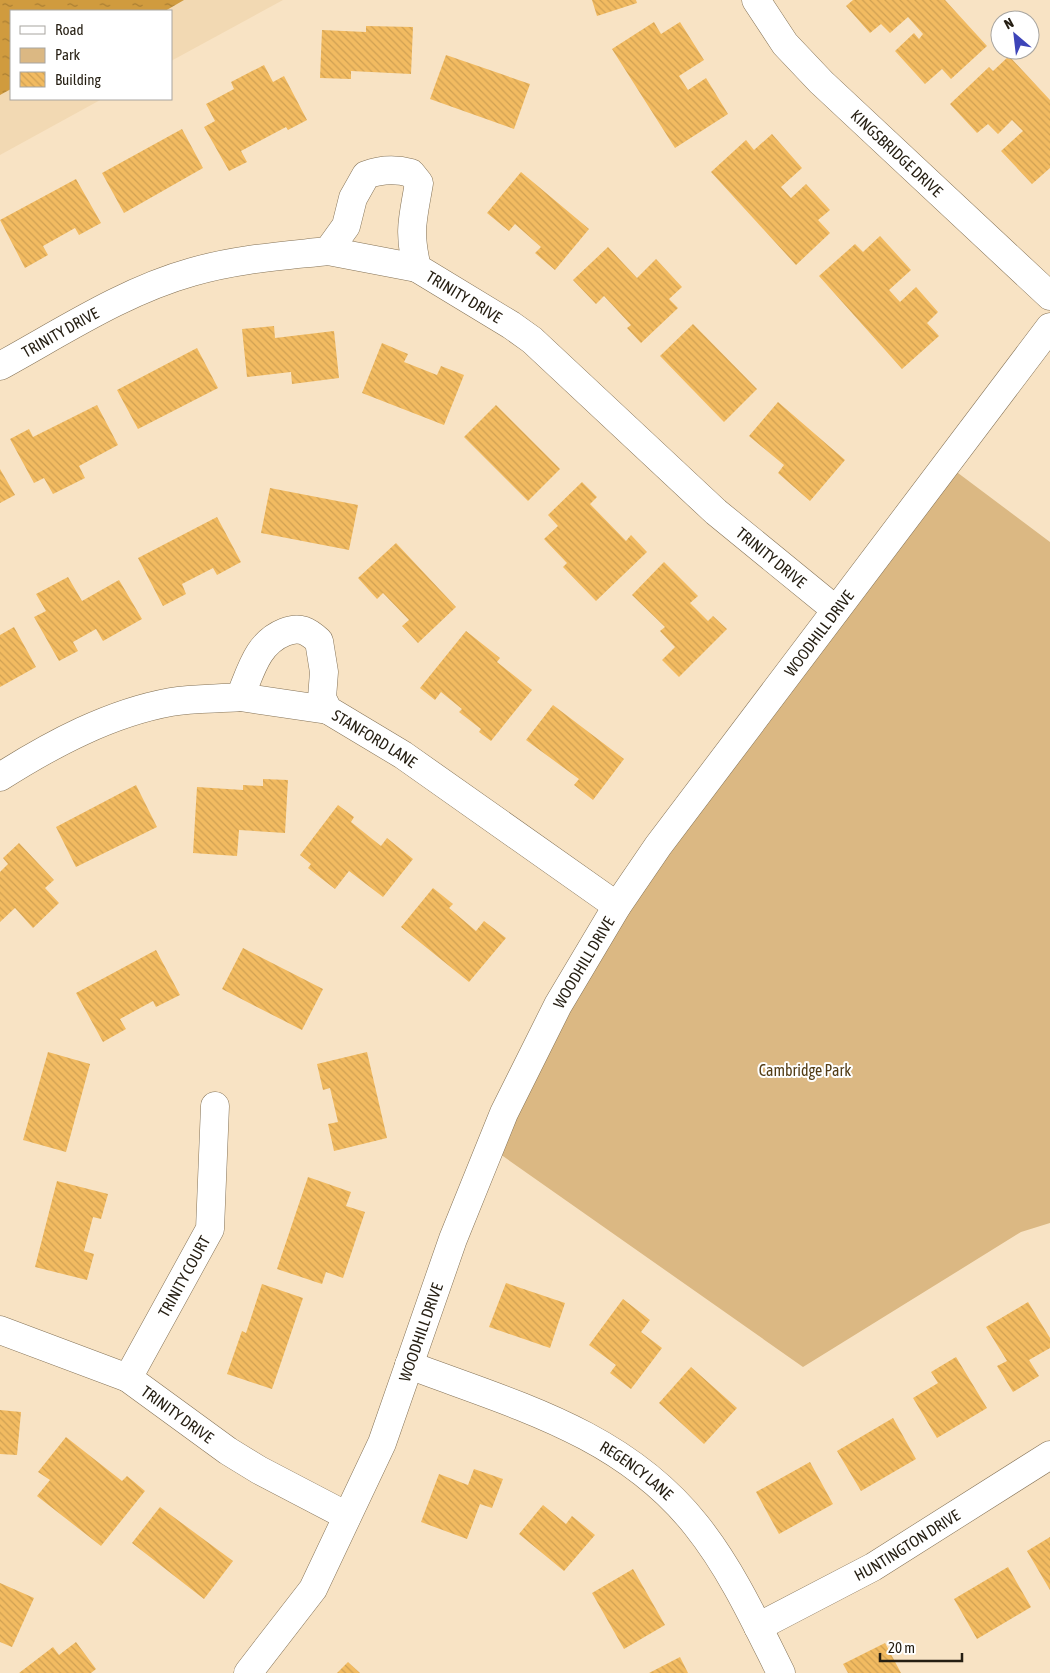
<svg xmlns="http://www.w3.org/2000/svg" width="1050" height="1673" font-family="'Asap Condensed',sans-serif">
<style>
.built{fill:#f2d9b3}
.park{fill:#dbb883}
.water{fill:url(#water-ripples)}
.building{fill:url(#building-back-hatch)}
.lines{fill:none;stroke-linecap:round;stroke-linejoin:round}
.street-casing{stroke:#847256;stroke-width:29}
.street{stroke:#fff;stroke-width:28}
.labels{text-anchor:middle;stroke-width:4;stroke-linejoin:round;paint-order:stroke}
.street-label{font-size:16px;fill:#251e12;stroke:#fff}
.park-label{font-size:16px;fill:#523c15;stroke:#fff}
</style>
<defs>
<pattern id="water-ripples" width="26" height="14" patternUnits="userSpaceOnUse" patternTransform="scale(1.25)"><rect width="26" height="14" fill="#d09b3e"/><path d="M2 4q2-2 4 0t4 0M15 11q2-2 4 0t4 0" fill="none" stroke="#a97e33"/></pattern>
<pattern id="building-back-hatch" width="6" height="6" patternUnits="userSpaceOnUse" patternTransform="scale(1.25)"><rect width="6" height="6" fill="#f2bb61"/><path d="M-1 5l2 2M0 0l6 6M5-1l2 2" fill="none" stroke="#cfa053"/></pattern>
</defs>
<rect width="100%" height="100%" fill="#f8e3c4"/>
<polygon class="built" points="0,0 283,0 171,61 171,11 11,11 11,99 102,99 0,155"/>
<polygon class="park" points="946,464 1050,542 1050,1223 1021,1232 803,1367 490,1147 558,1005"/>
<polygon class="water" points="0,0 184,0 165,11 11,11 11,89 0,95"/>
<g class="building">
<polygon points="592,0 636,0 637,3 597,16"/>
<polygon points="853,0 945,0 987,46 951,79 942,69 925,84 895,51 914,33 919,39 923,34 908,17 890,33 881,24 870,33 846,6"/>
<polygon points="654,22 661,34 680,22 704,60 679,76 688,90 706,78 728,114 675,148 612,49"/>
<polygon points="366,26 413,27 411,74 351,71 351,79 320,78 322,30 366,32"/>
<polygon points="446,55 530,84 514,129 430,99"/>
<polygon points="1009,56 1050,100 1050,168 1032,184 1001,151 1023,131 1012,120 998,134 988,124 977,133 950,104 989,67 993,71"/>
<polygon points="264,65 273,82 284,76 307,120 288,130 286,127 241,151 247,162 229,171 204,127 215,121 206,104 234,89 231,82"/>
<polygon points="182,129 203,168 124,213 102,173"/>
<polygon points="772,134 802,168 781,187 791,198 806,184 830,210 818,220 830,233 796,265 711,172 746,140 754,150"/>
<polygon points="521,172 589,229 555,270 535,253 541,247 515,224 509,231 487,213"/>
<polygon points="76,179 101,223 79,235 75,228 43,246 48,255 25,268 0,220"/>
<polygon points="880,236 911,270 889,290 900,302 916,287 938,312 927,323 939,336 902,369 819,276 855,244 863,252"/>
<polygon points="608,247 637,278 656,259 682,287 669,299 678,308 641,343 627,328 631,325 604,296 596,304 573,280"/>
<polygon points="693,324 757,389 724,422 660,356"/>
<polygon points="274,326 275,338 334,331 339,378 292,384 291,372 247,377 242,329"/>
<polygon points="382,343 408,354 404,362 437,375 441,366 464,375 444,425 362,393"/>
<polygon points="197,348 218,388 138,429 117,390"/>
<polygon points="778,402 845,460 810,501 778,473 784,465 749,436"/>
<polygon points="97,405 118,445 79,466 85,478 53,494 44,478 34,483 10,439 29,429 33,437"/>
<polygon points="496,405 560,469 528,501 464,437"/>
<polygon points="0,469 15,495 0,503"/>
<polygon points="582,482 597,497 590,504 626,541 631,535 647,552 596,601 563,567 567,563 544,539 558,526 548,515"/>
<polygon points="270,488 358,505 349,550 261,533"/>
<polygon points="217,517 241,562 217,575 213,568 182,584 186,594 163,606 138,558"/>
<polygon points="396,543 456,607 418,643 402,626 409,620 383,593 377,599 358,578"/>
<polygon points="664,562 698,596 690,603 708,621 713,616 727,629 679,677 662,660 675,647 660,631 665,627 632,595"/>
<polygon points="68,577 82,601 119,580 142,619 103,641 96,629 73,642 78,651 59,661 34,617 46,611 36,594"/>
<polygon points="14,627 36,667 0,687 0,635"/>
<polygon points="466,631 500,658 497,662 532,690 491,741 479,732 481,729 459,712 462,709 441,692 435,700 420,688"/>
<polygon points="553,705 624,759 593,800 574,785 579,779 526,740"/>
<polygon points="263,779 288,780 285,833 239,830 237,856 193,853 197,787 243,790 243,785 263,786"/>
<polygon points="136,785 157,827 76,867 56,827"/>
<polygon points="338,805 354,817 351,822 381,846 387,838 413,859 383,897 349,871 335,889 308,868 311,864 300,855"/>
<polygon points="19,843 54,880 45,888 59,903 33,928 15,908 0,922 0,872 8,864 3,858"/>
<polygon points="433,888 453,904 449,908 476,931 484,921 506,938 469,982 401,927"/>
<polygon points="243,948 323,989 302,1030 222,989"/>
<polygon points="156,950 180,995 156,1007 153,1001 120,1019 126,1029 103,1042 76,993"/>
<polygon points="48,1052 90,1064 66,1152 23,1140"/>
<polygon points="367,1052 387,1138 334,1151 328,1124 338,1122 330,1088 323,1090 317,1064"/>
<polygon points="308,1177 351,1192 346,1206 365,1212 343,1278 326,1272 322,1284 277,1269"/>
<polygon points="57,1181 108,1194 101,1219 93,1217 84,1251 94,1254 87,1280 35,1267"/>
<polygon points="506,1283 565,1303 550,1348 489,1327"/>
<polygon points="262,1284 303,1298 272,1389 227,1374 242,1331 246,1333"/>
<polygon points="623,1299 650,1320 641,1332 662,1348 631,1389 610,1373 616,1365 589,1345"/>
<polygon points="1028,1302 1050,1338 1050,1348 1029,1360 1039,1376 1013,1392 997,1366 1007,1361 986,1327"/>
<polygon points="956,1357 987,1408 937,1438 913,1398 938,1383 931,1372"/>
<polygon points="691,1367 737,1408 704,1444 659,1403"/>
<polygon points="0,1410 21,1412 17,1455 0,1454"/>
<polygon points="893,1418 916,1459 861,1491 837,1451"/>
<polygon points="66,1437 122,1481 127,1476 145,1491 101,1546 37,1496 50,1480 38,1472"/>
<polygon points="810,1462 833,1504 779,1534 756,1492"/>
<polygon points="474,1469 503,1479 492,1508 480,1504 467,1539 421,1522 439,1474 468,1485"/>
<polygon points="543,1505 566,1524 572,1516 595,1535 564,1571 519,1534"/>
<polygon points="160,1507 233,1561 204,1599 132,1543"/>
<polygon points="1050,1537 1050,1590 1027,1551"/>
<polygon points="1008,1567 1031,1607 977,1639 954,1599"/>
<polygon points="633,1569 665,1625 624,1649 592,1593"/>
<polygon points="0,1583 34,1598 12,1647 0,1642"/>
<polygon points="76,1642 96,1669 91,1673 19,1673 53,1647 59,1655"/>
<polygon points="885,1643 901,1673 848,1673 843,1664"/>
<polygon points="680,1657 688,1673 649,1673"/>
<polygon points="348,1662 360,1673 337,1673"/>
</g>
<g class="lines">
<defs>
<g id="street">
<path id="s1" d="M 756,0 L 785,44 L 821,82 L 1050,296"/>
<polyline points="328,251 417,268"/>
<path id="s2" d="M 0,366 C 62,332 124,291 192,272 C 236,259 282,256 328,251 L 346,226 L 353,198 L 366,175 C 382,169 396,169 411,173 L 419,183 C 413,219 408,230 417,268 L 511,325 L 532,340 L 716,512 L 836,610"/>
<polyline points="240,697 328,710"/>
<path id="s3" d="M 0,777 C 52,744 110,713 171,702 C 194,698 218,699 240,697 C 251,671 257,643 285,632 C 300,626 308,631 319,641 L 324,672 L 322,698 L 328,710 L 403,755 L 617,906"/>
<path id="s4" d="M 0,1330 L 128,1378 L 228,1451 L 259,1470 L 347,1516"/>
<path id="s5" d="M 409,1365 C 515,1405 623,1433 696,1525 C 732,1570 756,1623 781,1673"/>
<path id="s6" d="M 128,1378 L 210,1229 L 215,1106"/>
<path id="s7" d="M 758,1627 L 873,1567 L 1050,1455"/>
<path id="s8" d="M 248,1673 L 313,1589 L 382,1443 L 453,1239 L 504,1113 L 558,1005 L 617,906 L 658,846 L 1050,327"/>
</g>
</defs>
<use href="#street" class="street-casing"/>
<use href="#street" class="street"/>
</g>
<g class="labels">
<g class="street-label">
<text dy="6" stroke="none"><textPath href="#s1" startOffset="209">KINGSBRIDGE DRIVE</textPath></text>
<text dy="6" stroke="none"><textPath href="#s2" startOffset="638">TRINITY DRIVE</textPath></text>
<text dy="6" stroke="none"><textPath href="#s2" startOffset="69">TRINITY DRIVE</textPath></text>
<text dy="6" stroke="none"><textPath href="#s2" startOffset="1042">TRINITY DRIVE</textPath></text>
<text dy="6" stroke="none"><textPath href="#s8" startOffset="1195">WOODHILL DRIVE</textPath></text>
<text dy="6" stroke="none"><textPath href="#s3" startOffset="502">STANFORD LANE</textPath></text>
<text dy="6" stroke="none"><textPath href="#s8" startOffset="790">WOODHILL DRIVE</textPath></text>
<text dy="6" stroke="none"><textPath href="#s6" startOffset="116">TRINITY COURT</textPath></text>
<text dy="6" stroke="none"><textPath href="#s8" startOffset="385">WOODHILL DRIVE</textPath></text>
<text dy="6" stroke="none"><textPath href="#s4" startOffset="198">TRINITY DRIVE</textPath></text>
<text dy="6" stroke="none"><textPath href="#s5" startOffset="252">REGENCY LANE</textPath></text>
<text dy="6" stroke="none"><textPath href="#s7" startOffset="170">HUNTINGTON DRIVE</textPath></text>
</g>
<g class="park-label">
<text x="805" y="1076">Cambridge Park</text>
</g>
</g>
<rect x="10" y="10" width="162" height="90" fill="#ffffff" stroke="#a8a5a0"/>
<rect x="20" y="26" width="25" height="8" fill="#ffffff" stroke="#a8a5a0"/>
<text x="55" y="35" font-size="15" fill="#251e12">Road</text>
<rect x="20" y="48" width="25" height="15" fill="#dbb883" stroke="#a8a5a0"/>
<text x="55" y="60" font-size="15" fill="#251e12">Park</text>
<rect x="20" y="72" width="25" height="15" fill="url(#building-back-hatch)" stroke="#a8a5a0"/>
<text x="55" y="85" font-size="15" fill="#251e12">Building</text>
<g transform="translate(1015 35) rotate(332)"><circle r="24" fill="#ffffff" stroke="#a8a5a0"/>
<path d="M0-4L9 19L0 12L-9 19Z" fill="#3d44b8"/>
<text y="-8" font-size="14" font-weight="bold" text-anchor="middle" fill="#251e12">N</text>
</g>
<path d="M880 1653v8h82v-8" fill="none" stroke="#251e12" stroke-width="2.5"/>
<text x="888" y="1653" font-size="15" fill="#251e12" stroke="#ffffff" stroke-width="4" paint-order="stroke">20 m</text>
</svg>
